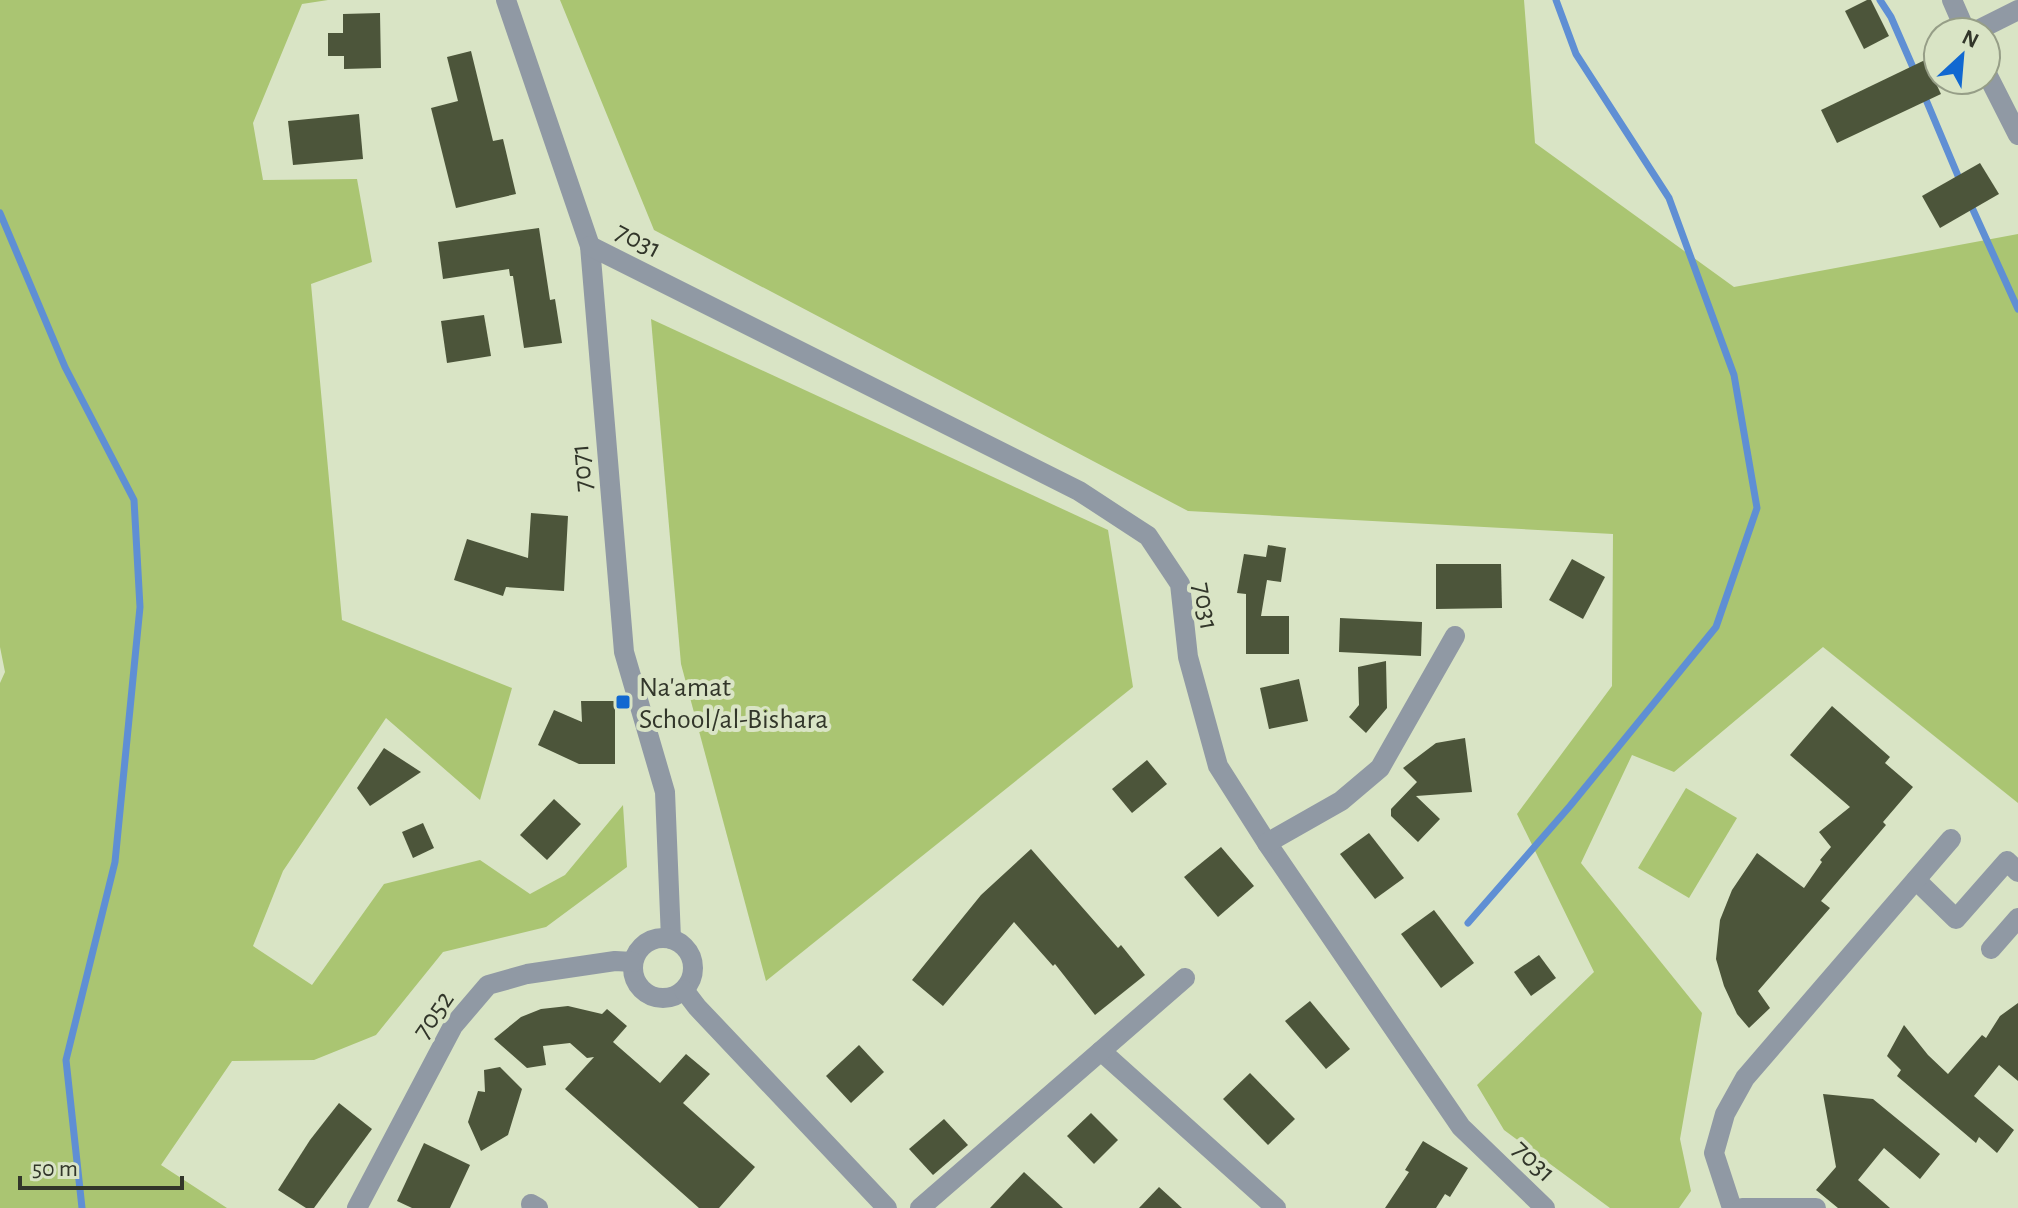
<svg xmlns="http://www.w3.org/2000/svg" width="2018" height="1208" font-family="'Alegreya Sans',sans-serif">
<style>
.green{fill:#aac572}
.lines{fill:none;stroke-linecap:round;stroke-linejoin:round}
.stream{stroke:#5f8fd4;stroke-width:7}
.building{fill:#4c553a}
.minor{stroke:#9099a4;stroke-width:20}
.poi-dot{fill:#1168d1;stroke:#d9e4c5;stroke-width:3}
.labels{text-anchor:middle;stroke-width:8;stroke-linejoin:round;paint-order:stroke}
.street-label{font-size:28px;fill:#32362a;stroke:#d9e4c5}
.poi-label{font-size:28px;fill:#32362a;stroke:#d9e4c5;text-anchor:start}
</style>
<rect width="100%" height="100%" fill="#d9e4c5"/>
<g class="green">
<polygon points="0,0 328,0 302,4 253,123 263,180 357,179 372,262 311,284 342,620 512,688 480,800 386,718 283,871 253,946 312,985 384,884 480,860 530,894 565,875 623,805 627,867 546,927 443,952 376,1035 314,1060 232,1061 161,1165 227,1208 0,1208 0,683 5,672 0,647"/>
<polygon points="560,0 1524,0 1535,143 1734,287 2018,234 2018,803 1823,647 1674,772 1632,755 1581,863 1702,1013 1680,1139 1691,1191 1679,1208 1610,1208 1504,1130 1477,1085 1594,972 1517,814 1612,686 1613,534 1188,511 654,230"/>
<polygon points="651,319 1108,530 1133,687 766,981 681,664"/>
<polygon points="1686,788 1737,818 1689,898 1638,868"/>
</g>
<g class="lines">
<g class="stream">
<polyline points="1880,0 1891,17 1915,72"/>
<polyline points="1924,95 1961,183"/>
<polyline points="1969,201 2018,309"/>
<polyline points="0,213 65,367 134,500 140,607 115,862 66,1060 82,1208"/>
<polyline points="1468,923 1570,806 1716,627 1757,508 1734,375 1669,198 1576,54 1556,0"/>
</g>
</g>
<g class="building">
<polygon points="1867,0 1871,0 1889,36 1864,49 1845,11"/>
<polygon points="380,13 381,68 344,69 344,56 328,56 328,33 343,33 343,14"/>
<polygon points="471,51 493,141 503,139 516,194 456,208 431,108 458,101 447,57"/>
<polygon points="1925,60 1941,94 1837,143 1821,110"/>
<polygon points="359,114 363,159 293,165 288,121"/>
<polygon points="1980,163 1999,194 1940,228 1922,196"/>
<polygon points="539,228 550,300 555,299 562,343 524,348 513,276 510,276 509,269 443,279 438,242"/>
<polygon points="484,315 491,356 447,363 441,321"/>
<polygon points="531,513 568,516 564,591 506,587 503,596 454,580 467,539 528,558"/>
<polygon points="1268,545 1286,548 1281,582 1267,580 1261,616 1289,616 1289,654 1246,654 1246,594 1237,593 1244,554 1266,557"/>
<polygon points="1572,559 1605,577 1583,619 1549,600"/>
<polygon points="1436,564 1501,564 1502,608 1436,609"/>
<polygon points="1340,618 1422,622 1421,656 1339,652"/>
<polygon points="1386,661 1387,708 1366,733 1349,717 1359,705 1358,667"/>
<polygon points="1299,679 1308,721 1269,729 1260,688"/>
<polygon points="581,701 615,701 615,764 579,764 538,745 554,710 582,722"/>
<polygon points="1832,706 1890,757 1885,763 1913,787 1883,822 1886,825 1821,901 1830,908 1758,991 1770,1008 1749,1028 1737,1014 1724,986 1716,959 1720,920 1732,890 1757,853 1804,888 1822,862 1820,860 1831,847 1819,832 1850,807 1790,755"/>
<polygon points="1465,738 1472,792 1416,796 1440,819 1418,842 1391,816 1391,809 1417,782 1403,768 1436,743"/>
<polygon points="384,748 421,772 370,806 357,788"/>
<polygon points="1147,760 1167,784 1132,813 1112,789"/>
<polygon points="554,799 581,824 547,860 520,835"/>
<polygon points="423,823 434,848 413,858 402,832"/>
<polygon points="1369,833 1404,878 1375,899 1340,854"/>
<polygon points="1221,847 1254,886 1218,917 1184,877"/>
<polygon points="1031,849 1118,948 1121,945 1145,975 1095,1015 1055,964 1053,966 1014,922 943,1006 912,980 981,895"/>
<polygon points="1434,910 1474,963 1441,988 1401,934"/>
<polygon points="1539,955 1556,978 1531,996 1514,972"/>
<polygon points="1310,1001 1350,1049 1326,1069 1285,1021"/>
<polygon points="2018,1003 2018,1081 1999,1065 1974,1096 2014,1130 1997,1153 1979,1137 1976,1143 1897,1076 1901,1070 1887,1056 1904,1025 1928,1055 1948,1074 1982,1035 1986,1038 2000,1016"/>
<polygon points="568,1006 602,1014 607,1009 627,1026 613,1042 660,1083 686,1054 710,1074 683,1103 755,1167 719,1208 699,1208 565,1089 594,1057 587,1058 570,1043 543,1046 546,1065 527,1068 494,1039 521,1017 541,1009"/>
<polygon points="859,1045 884,1072 851,1103 826,1076"/>
<polygon points="500,1067 522,1089 508,1135 481,1151 468,1122 478,1091 485,1092 484,1070"/>
<polygon points="1250,1073 1295,1119 1268,1145 1223,1099"/>
<polygon points="1823,1094 1873,1099 1940,1154 1920,1179 1884,1148 1858,1180 1890,1208 1838,1208 1816,1190 1836,1167"/>
<polygon points="339,1103 372,1129 314,1208 306,1208 278,1190 310,1140"/>
<polygon points="1091,1113 1118,1140 1094,1164 1067,1136"/>
<polygon points="944,1119 968,1145 933,1175 909,1149"/>
<polygon points="1423,1141 1468,1168 1450,1197 1445,1194 1436,1208 1385,1208 1409,1172 1405,1170"/>
<polygon points="424,1143 470,1165 450,1208 412,1208 397,1201"/>
<polygon points="1024,1172 1063,1208 990,1208"/>
<polygon points="1159,1187 1182,1208 1139,1208"/>
</g>
<g class="lines">
<g class="minor">
<polyline points="506,0 590,246 624,652 665,792 671,939"/>
<polyline points="1952,0 1966,32"/>
<polyline points="1974,32 2018,10"/>
<polyline points="1986,72 2018,135"/>
<polyline points="590,246 1079,491 1148,536 1180,584 1188,657 1218,766 1267,843 1461,1127 1545,1208"/>
<polyline points="1267,843 1341,801 1380,768 1455,636"/>
<polyline points="1916,880 1956,919 2007,861 2018,872"/>
<circle cx="663" cy="968" r="30"/>
<polyline points="1991,949 2018,918"/>
<polyline points="684,990 697,1007 887,1208"/>
<polyline points="1101,1051 1276,1208"/>
<polyline points="531,1204 538,1208"/>
<polyline points="357,1208 453,1026 488,985 527,974 615,961 633,962"/>
<polyline points="920,1208 1185,978"/>
<polyline points="1732,1208 1714,1153 1725,1114 1745,1078 1951,839"/>
<polyline points="1742,1208 1816,1208"/>
</g>
</g>
<rect class="poi-dot" x="615" y="694" width="16" height="16" rx="4"/>
<g class="labels">
<g class="street-label">
<text transform="translate(639 239) rotate(27)" y="10">7031</text>
<text transform="translate(580 468) rotate(-95)" y="10">7071</text>
<text transform="translate(1207 606) rotate(80)" y="10">7031</text>
<text transform="translate(432 1014) rotate(-56)" y="10">7052</text>
<text transform="translate(1535 1160) rotate(44)" y="10">7031</text>
</g>
<g class="poi-label">
<text x="639" y="696">Na'amat<tspan x="639" dy="32">School/al-Bishara</tspan></text>
</g>
</g>
<g transform="translate(1962 56) rotate(26)"><circle r="38" fill="#d9e4c5" stroke="#969e87" stroke-width="2"/>
<path d="M0-6L14 30L0 20L-14 30Z" fill="#1168d1"/>
<text y="-12" font-size="22" font-weight="bold" text-anchor="middle" fill="#32362a">N</text>
</g>
<path d="M20 1176v12h162v-12" fill="none" stroke="#32362a" stroke-width="4"/>
<text x="32" y="1176" font-size="24" fill="#32362a" stroke="#d9e4c5" stroke-width="6" paint-order="stroke">50 m</text>
</svg>
